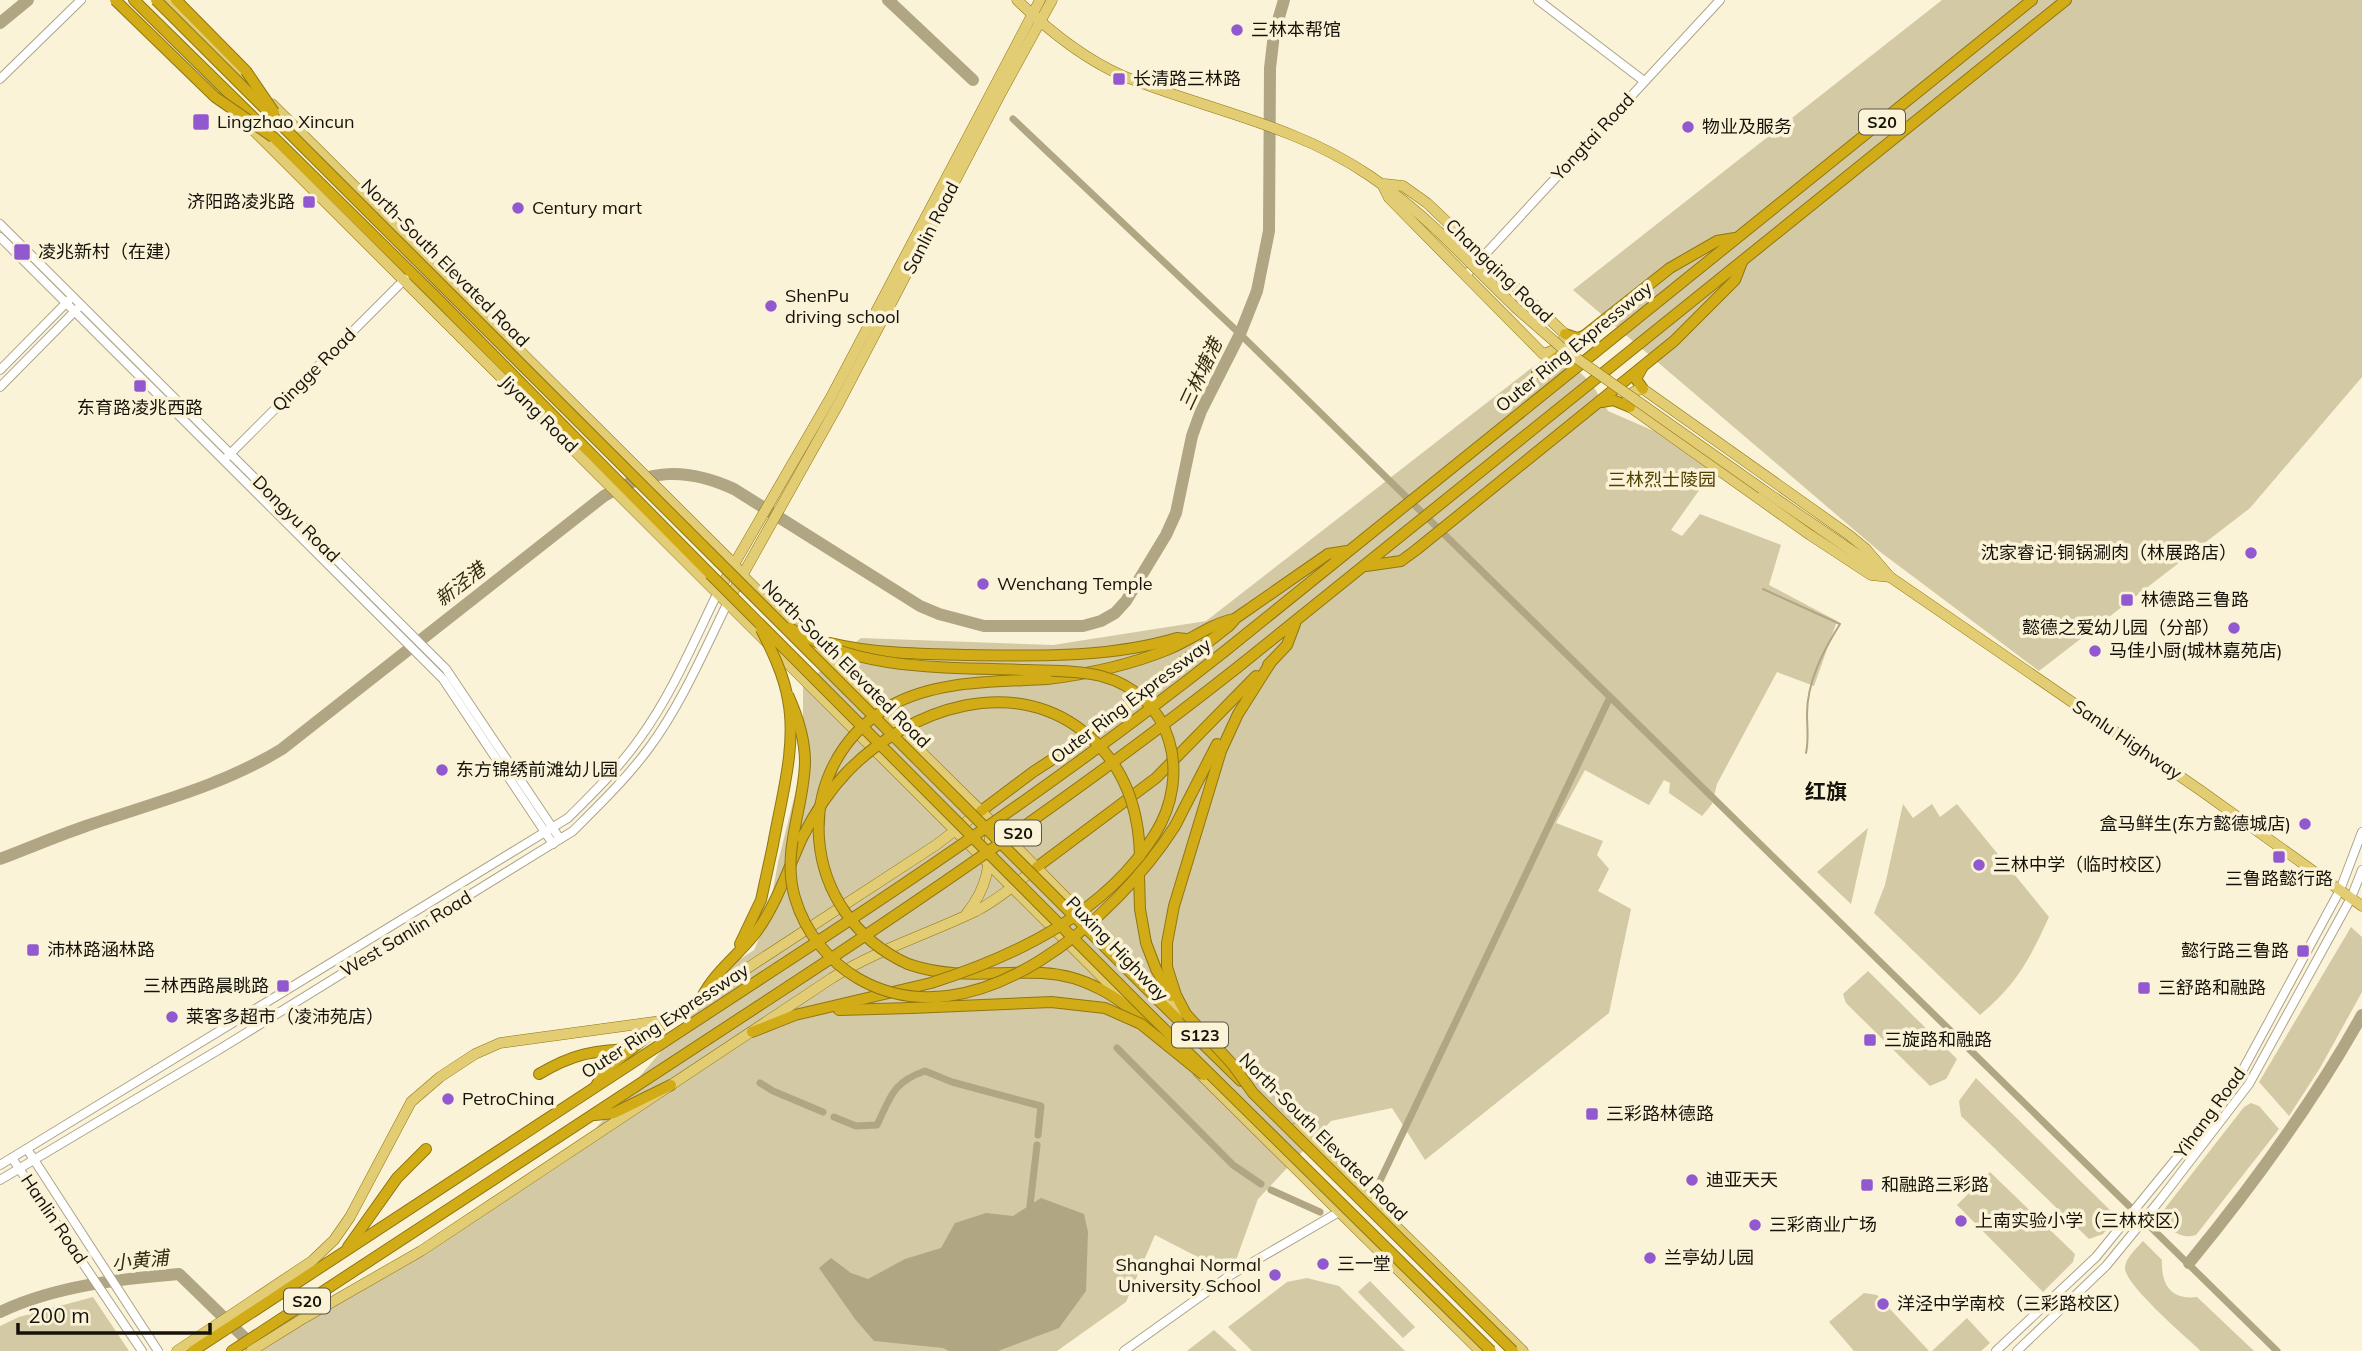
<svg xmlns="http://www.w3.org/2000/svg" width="2362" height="1351" font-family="Mulish,'Noto Sans SC',sans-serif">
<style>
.green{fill:#d4c9a5}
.water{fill:#b1a683}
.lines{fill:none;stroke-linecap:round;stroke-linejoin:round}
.stream{stroke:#b1a683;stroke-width:2}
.canal{stroke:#b1a683;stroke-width:7}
.river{stroke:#b1a683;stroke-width:12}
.minor-casing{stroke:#aca48b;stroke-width:10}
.major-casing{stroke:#8f7612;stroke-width:11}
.highway-casing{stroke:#8f7612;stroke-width:12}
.minor{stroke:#fff;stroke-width:8}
.major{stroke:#e3cd74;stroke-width:10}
.highway{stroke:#d1ac17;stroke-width:10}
.major-bridge-casing{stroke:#8f7612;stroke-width:11;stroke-linecap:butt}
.highway-bridge-casing{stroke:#8f7612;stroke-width:12;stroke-linecap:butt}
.major-bridge{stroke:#e3cd74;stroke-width:10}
.highway-bridge{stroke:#d1ac17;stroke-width:10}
.poi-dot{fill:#9158d0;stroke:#fbf3d8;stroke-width:2.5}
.labels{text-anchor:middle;stroke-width:7;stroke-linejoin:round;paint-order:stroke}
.shield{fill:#fbf3d8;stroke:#5a5647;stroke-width:2}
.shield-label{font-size:16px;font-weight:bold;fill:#151209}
.poi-label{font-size:18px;fill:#151209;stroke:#fbf3d8;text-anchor:start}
.street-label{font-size:18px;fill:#151209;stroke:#fbf3d8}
.park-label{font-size:18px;fill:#514100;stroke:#fbf3d8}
.water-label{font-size:19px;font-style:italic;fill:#332b0c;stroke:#fbf3d8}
.quarter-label{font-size:21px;font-weight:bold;fill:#151209;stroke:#fbf3d8}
</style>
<rect width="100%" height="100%" fill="#fbf3d8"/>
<g class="green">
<polygon points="1942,0 2362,0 2362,377 2250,508 2039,671 1879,551 1573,290"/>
<polygon points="1556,349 1592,384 1608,411 1654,431 1712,472 1671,530 1682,536 1700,514 1781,545 1769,585 1837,621 1814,686 1777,672 1717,784 1712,804 1702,816 1669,793 1670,783 1664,780 1649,805 1585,770 1556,823 1603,841 1597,855 1609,869 1598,891 1631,909 1609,1013 1425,1160 1392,1108 1331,1121 1258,1199 1231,1274 1155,1235 1126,1302 1057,1351 261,1351 302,1325 421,1257 571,1158 737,961 754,950 768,918 778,862 803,762 803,685 861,638 1053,645 1206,621"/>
<path d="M 1903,804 L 1913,818 L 1932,804 L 1940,817 L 1957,804 L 2049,917 C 2029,960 2017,984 1980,1015 L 1874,913 L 1885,885 Z"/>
<polygon points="1868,828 1851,904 1817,872"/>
<polygon points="2351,927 2362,937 2362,992 2320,1068 2289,1116 2259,1082"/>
<polygon points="1868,971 1957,1059 1946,1079 1930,1086 1846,1003 1843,994"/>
<polygon points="1976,1078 2117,1217 2103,1234 2089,1239 1961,1116 1959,1101"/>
<path d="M 2251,1103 L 2259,1106 L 2279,1129 L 2196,1235 C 2178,1240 2171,1229 2159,1216 L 2244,1107 Z"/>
<polygon points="1990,1172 2075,1254 2073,1262 2043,1292 1957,1205"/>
<path d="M 2143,1241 L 2162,1260 C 2161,1285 2171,1300 2197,1297 L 2254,1351 L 2201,1351 C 2186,1337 2125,1285 2125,1268 C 2125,1258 2137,1248 2143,1241 Z"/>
<polygon points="1307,1278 1339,1286 1405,1351 1252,1351 1228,1327 1287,1282"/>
<polygon points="1370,1281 1415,1327 1403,1338 1358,1292"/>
<polygon points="1864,1293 1877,1295 1929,1351 1854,1351 1829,1322"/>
<polygon points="93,1297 129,1351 0,1351 0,1326 19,1317"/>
<polygon points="1967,1318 1990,1343 1981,1351 1932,1351"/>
<polygon points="1214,1330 1237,1351 1187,1351"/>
</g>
<polygon class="water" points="1041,1198 1084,1214 1088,1232 1086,1291 1059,1328 998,1351 949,1351 943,1348 874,1341 855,1319 819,1268 831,1258 851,1273 868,1279 905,1259 941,1248 955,1223 986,1213 1013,1216"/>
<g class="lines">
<path class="stream" d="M 1763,589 L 1840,624 C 1823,651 1807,682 1807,714 C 1807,728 1809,739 1806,753"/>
<g class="canal">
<polyline points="1013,119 1240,334 2277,1351"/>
<polyline points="1117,1048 1233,1165 1261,1184"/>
<polyline points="760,1083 773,1091 823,1112"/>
<path d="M 834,1117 L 856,1126 L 877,1125 C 891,1096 893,1082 925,1071 L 952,1082 L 1041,1106 L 1038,1135"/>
<polyline points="1378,1185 1610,697"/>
<polyline points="1271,1190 1320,1212"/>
<polyline points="1029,1214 1037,1145"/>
</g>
<g class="river">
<polyline points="888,0 973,80"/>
<polyline points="0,23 28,0"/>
<path d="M 0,859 C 29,848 57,836 86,826 C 153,803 222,786 282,749 L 604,496 C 649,469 686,467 734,489 L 920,606 L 939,614 L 984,626 L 1083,626 L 1101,621 L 1115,613 L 1126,601 L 1166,535 L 1176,513 L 1192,436 L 1201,411 L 1240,334 L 1257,291 L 1269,231 L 1270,68 L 1274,34 L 1284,0"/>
<path d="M 2189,1263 C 2253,1185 2313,1103 2362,1015"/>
<path d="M 0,1312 C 55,1286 119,1279 179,1274 L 255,1348"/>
</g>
<defs>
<g id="minor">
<polyline points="1538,0 1644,81"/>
<polyline points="0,79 81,0"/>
<polyline points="0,224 446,669 560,839"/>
<polyline points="0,237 443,679 553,844"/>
<polyline points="1466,275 1720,0"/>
<polyline points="0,370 69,300"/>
<polyline points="0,387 77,309"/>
<polyline points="228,456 405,279"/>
<polyline points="27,1149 158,1351"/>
<polyline points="12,1158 142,1351"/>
<path d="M 0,1165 L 568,818 C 593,793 619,768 640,738 C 672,694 694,641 718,592"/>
<path d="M 0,1180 L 220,1049 L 573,831 C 599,805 627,778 649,748 C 682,703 704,651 728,602"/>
<polyline points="1124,1351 1229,1276 1339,1212"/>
<polyline points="1996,1351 2096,1257 2206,1122 2240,1075 2340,890 2362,832"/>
<polyline points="2017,1351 2106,1266 2160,1200 2249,1084 2351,898 2362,870"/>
</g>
<g id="major">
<polyline points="168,0 251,83"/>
<path d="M 1017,0 C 1046,28 1083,58 1121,75 C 1176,98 1236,112 1292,135 C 1350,158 1393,189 1438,231"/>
<polyline points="272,104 735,565 742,575 981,811 1188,1022"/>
<polyline points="246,123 1130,1005"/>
<path d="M 1385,184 L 1403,186 L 1427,203 L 1565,334 C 1564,345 1553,352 1543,354"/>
<polyline points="1383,186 1389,198 1543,354"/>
<polygon points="1643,389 1849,535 1866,549 1890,577 1871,575 1810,535 1630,407 1628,400 1630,394 1637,390"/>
<polyline points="1762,489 2200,790 2362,906"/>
<polyline points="718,592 831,397 1040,0"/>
<polyline points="728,601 839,403 1001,93 1052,0"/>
<path d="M 967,913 C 990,884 989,864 990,829"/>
<polyline points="1198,1072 1480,1351"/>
<polyline points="1296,1128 1523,1351"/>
<polyline points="177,1351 312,1261 334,1240 350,1217 411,1102 440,1077 475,1054 500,1043 668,1020 936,845 978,813"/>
<path d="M 251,1351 L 299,1321 L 421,1251 L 832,978 C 877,950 928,934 976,911 C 997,900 1016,884 1034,869"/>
</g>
<g id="highway">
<polyline points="134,0 434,295 710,574"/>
<polyline points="176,0 246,71"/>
<polyline points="1565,334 1577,338 1584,336"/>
<polyline points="1642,368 1636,379 1643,389"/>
<polyline points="1537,373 1670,268 1717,241 1735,238"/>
<polyline points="1602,402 1613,400 1630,407"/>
<polyline points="1366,566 1401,561 1416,550 1674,341 1735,280 1742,262"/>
<path d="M 830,643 C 876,654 922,654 969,655 C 1039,656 1110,658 1177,638 L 1186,639"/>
<polyline points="1225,651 2032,0"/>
<polyline points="1268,665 1287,645 1295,624"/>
<polyline points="1238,667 2066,0"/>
<path d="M 1047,679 C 1089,674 1130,665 1169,649 C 1191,640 1210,624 1234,619"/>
<polyline points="981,811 1033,772 1082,740 1229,626 1236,618 1328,554 1347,551"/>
<polyline points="1175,826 1217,744"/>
<polyline points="1037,867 1156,778 1256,676"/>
<polyline points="1146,943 1156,969 1171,996"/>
<polyline points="740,944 761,900 773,845"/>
<path d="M 908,964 C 953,980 996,971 1042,973 C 1086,975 1120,997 1150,1027"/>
<path d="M 702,997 C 715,971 740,954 757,931 C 777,903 788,869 802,838"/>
<polyline points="1157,999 1241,1081"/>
<polyline points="839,1010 911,1008"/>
<polyline points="1186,1014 1176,995 1167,967 1167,943 1174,906 1221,751 1238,714 1271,662"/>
<polyline points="752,1032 795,1015 931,983"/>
<path d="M 539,1074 C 573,1054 591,1051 630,1049"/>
<polyline points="596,1086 605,1070 668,1020"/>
<polyline points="595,1115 614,1113 671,1085"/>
<polyline points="348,1247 397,1178 426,1149"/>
<polyline points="193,1351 777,968"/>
<polyline points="232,1351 789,986"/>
</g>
</defs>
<use href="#minor" class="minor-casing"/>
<use href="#major" class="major-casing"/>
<use href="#highway" class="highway-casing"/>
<use href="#minor" class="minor"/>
<use href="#major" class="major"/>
<use href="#highway" class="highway"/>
<defs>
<polyline id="major-bridge" points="1438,231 1516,308 1562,348 1762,489"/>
<g id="highway-bridge">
<polyline points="115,0 215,97 273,137"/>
<polyline points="156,0 1157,999"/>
<polyline points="246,71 274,112"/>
<polyline points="710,574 1145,1010 1491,1351"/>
<path d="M 790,628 C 860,672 948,667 1027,670 C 1051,671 1077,670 1101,676 C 1173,695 1192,775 1155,834 C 1106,913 1016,956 931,983"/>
<path d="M 761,629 C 772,651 784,675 788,700 C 797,746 781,799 773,845"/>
<path d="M 788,695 C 798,717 805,738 805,762 C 804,809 781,851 795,898 C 805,932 829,962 859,979 C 975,1045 1117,917 1175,826"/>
<path d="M 802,838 C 814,814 828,792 847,772 C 909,708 1016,671 1090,737 C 1125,768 1139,811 1140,856"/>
<polyline points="1139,876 1140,909 1146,943"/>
<path d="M 908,964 C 800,915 785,768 890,706 C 936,680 995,682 1047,679"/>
<path d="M 777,968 C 931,868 1081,765 1225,651"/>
<path d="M 789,986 C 943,885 1094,781 1238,667"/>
<polyline points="911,1008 1051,1002 1105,1008 1141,1024 1204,1075"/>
<polyline points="1186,1014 1233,1065 1253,1093 1513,1351"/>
</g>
</defs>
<use href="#major-bridge" class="major-bridge-casing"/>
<use href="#highway-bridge" class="highway-bridge-casing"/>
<use href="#major-bridge" class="major-bridge"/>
<use href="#highway-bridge" class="highway-bridge"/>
</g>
<g class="poi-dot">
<circle cx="1237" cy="30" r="7"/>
<rect x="1112" y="72" width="14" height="14" rx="3.5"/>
<rect x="192" y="113" width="18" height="18" rx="3.5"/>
<circle cx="1688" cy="127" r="7"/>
<rect x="302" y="195" width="14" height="14" rx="3.5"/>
<circle cx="518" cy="208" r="7"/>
<rect x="13" y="243" width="18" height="18" rx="3.5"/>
<circle cx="771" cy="306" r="7"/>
<rect x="133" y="379" width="14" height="14" rx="3.5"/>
<circle cx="2251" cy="553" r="7"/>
<circle cx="983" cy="584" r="7"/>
<rect x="2120" y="593" width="14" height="14" rx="3.5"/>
<circle cx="2234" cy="628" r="7"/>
<circle cx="2095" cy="651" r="7"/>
<circle cx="442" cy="770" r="7"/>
<circle cx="2305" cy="824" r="7"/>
<rect x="2272" y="850" width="14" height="14" rx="3.5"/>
<circle cx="1979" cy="865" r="7"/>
<rect x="26" y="943" width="14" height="14" rx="3.5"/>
<rect x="2296" y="944" width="14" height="14" rx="3.5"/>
<rect x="276" y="979" width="14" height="14" rx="3.5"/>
<rect x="2137" y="981" width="14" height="14" rx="3.5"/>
<circle cx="172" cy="1017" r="7"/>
<rect x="1863" y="1033" width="14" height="14" rx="3.5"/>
<circle cx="448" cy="1099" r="7"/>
<rect x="1585" y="1107" width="14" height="14" rx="3.5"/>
<circle cx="1692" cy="1180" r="7"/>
<rect x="1860" y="1178" width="14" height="14" rx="3.5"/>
<circle cx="1961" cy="1221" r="7"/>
<circle cx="1755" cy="1225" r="7"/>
<circle cx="1650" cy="1258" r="7"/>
<circle cx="1323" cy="1264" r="7"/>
<circle cx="1275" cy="1275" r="7"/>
<circle cx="1883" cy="1304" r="7"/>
</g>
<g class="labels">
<g class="shield">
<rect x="1859" y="109.5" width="46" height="25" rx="5"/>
<rect x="995" y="820.5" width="46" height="25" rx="5"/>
<rect x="1172" y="1022.5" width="56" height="25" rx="5"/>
<rect x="284" y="1288.5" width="46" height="25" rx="5"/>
</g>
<g class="shield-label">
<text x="1882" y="128">S20</text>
<text x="1018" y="839">S20</text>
<text x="1200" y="1041">S123</text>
<text x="307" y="1307">S20</text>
</g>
<g class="poi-label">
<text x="1251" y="36">三林本帮馆</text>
<text x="1133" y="85">长清路三林路</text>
<text x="217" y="128">Lingzhao Xincun</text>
<text x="1702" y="133">物业及服务</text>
<text x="295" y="208" text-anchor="end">济阳路凌兆路</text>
<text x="532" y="214">Century mart</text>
<text x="38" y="258">凌兆新村（在建）</text>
<text x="785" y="302">ShenPu<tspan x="785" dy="21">driving school</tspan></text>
<text x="140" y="414" text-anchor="middle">东育路凌兆西路</text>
<text x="2237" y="559" text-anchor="end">沈家睿记·铜锅涮肉（林展路店）</text>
<text x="997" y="590">Wenchang Temple</text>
<text x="2141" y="606">林德路三鲁路</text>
<text x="2220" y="634" text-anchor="end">懿德之爱幼儿园（分部）</text>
<text x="2109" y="657">马佳小厨(城林嘉苑店)</text>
<text x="456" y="776">东方锦绣前滩幼儿园</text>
<text x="2291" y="830" text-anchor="end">盒马鲜生(东方懿德城店)</text>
<text x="1993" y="871">三林中学（临时校区）</text>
<text x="2279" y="885" text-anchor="middle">三鲁路懿行路</text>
<text x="47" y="956">沛林路涵林路</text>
<text x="2289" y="957" text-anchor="end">懿行路三鲁路</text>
<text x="269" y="992" text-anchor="end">三林西路晨眺路</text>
<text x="2158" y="994">三舒路和融路</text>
<text x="186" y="1023">莱客多超市（凌沛苑店）</text>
<text x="1884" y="1046">三旋路和融路</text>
<text x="462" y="1105">PetroChina</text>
<text x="1606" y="1120">三彩路林德路</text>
<text x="1706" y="1186">迪亚天天</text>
<text x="1881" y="1191">和融路三彩路</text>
<text x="1975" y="1227">上南实验小学（三林校区）</text>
<text x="1769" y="1231">三彩商业广场</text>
<text x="1664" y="1264">兰亭幼儿园</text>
<text x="1337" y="1270">三一堂</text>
<text x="1261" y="1271" text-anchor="end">Shanghai Normal<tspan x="1261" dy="21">University School</tspan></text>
<text x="1897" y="1310">洋泾中学南校（三彩路校区）</text>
</g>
<g class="street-label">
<text transform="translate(1593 137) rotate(-47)" y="6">Yongtai Road</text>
<text transform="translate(931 228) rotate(-63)" y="6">Sanlin Road</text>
<text transform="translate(445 263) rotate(45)" y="6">North-South Elevated Road</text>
<text transform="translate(1499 271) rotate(44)" y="6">Changqing Road</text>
<text transform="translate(1574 347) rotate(-39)" y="6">Outer Ring Expressway</text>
<text transform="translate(314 370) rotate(-45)" y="6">Qingge Road</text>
<text transform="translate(539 414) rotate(45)" y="6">Jiyang Road</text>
<text transform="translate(296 519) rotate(45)" y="6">Dongyu Road</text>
<text transform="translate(846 664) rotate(45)" y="6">North-South Elevated Road</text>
<text transform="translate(1131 701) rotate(-37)" y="6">Outer Ring Expressway</text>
<text transform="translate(2127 740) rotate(34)" y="6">Sanlu Highway</text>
<text transform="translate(406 934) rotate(-31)" y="6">West Sanlin Road</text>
<text transform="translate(1117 949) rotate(46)" y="6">Puxing Highway</text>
<text transform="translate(665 1021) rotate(-33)" y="6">Outer Ring Expressway</text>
<text transform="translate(2210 1113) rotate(-54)" y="6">Yihang Road</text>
<text transform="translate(1323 1137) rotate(45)" y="6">North-South Elevated Road</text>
<text transform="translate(54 1219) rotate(56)" y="6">Hanlin Road</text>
</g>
<g class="park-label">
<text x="1662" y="486">三林烈士陵园</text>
</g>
<g class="water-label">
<text transform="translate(1200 374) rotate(-65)" y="7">三林塘港</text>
<text transform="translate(460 584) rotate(-38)" y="7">新泾港</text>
<text transform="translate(140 1260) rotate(-6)" y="7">小黄浦</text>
</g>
<g class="quarter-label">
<text x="1826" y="799">红旗</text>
</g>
</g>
<path d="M18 1323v10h192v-10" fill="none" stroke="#151209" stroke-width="3.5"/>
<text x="28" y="1323" font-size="21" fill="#151209" stroke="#fbf3d8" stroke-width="5" paint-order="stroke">200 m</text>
</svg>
